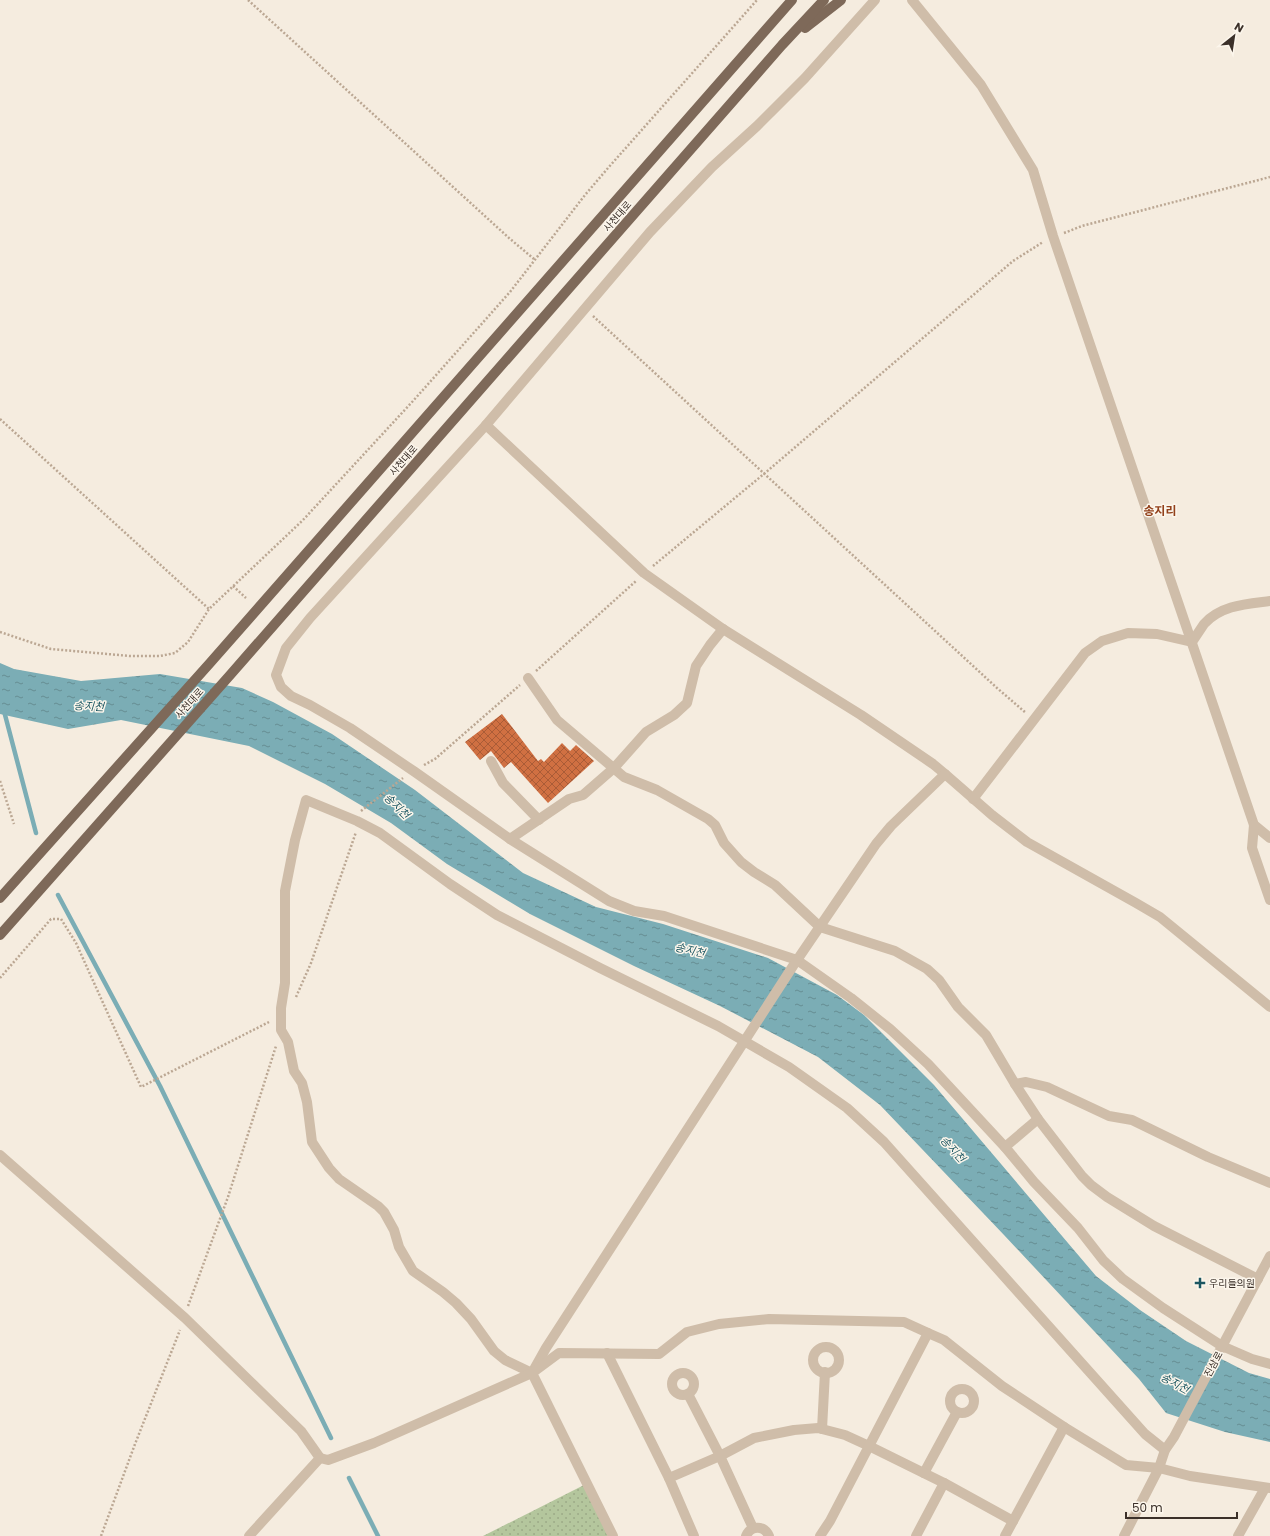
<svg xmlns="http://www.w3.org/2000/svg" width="1270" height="1536" font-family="Poppins,'Noto Sans KR',sans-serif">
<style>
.park{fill:url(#park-dots)}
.water{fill:url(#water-ripples)}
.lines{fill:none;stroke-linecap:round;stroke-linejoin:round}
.stream{stroke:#7badb5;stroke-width:4.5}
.building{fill:url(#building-cross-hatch)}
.path{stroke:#bba793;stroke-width:2.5;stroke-dasharray:2 2;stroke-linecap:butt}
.minor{stroke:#cfbda9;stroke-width:10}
.major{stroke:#7e6959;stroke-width:10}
.poi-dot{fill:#1b5661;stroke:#fcf6ec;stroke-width:1.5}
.labels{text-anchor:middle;stroke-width:3;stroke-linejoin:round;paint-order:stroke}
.street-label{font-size:10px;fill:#3b3029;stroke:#fcf6ec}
.poi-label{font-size:10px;fill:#3b3029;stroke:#fcf6ec;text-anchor:start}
.water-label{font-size:11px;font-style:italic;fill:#1b5661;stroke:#fcf6ec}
.quarter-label{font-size:12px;font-weight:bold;fill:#92411b;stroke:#fcf6ec}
</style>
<defs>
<pattern id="park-dots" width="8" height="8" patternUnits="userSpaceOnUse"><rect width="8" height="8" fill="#b4c69d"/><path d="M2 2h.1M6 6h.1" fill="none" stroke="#9caa87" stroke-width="1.8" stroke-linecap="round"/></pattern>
<pattern id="water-ripples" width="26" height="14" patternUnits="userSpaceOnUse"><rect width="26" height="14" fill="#7badb5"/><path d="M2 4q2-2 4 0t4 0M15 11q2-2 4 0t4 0" fill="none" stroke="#668d93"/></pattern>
<pattern id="building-cross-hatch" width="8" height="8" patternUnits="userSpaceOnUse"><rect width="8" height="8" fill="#d07042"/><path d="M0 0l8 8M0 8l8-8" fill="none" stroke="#aa5c37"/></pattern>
</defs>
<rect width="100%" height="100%" fill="#f5ecdf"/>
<polygon class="park" points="584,1485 608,1536 483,1536"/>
<polygon class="water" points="0,663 14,669 81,681 160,674 242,688 273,702 332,734 415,790 523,873 596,907 663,924 768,958 837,995 864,1015 934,1085 1096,1276 1140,1310 1186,1341 1249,1373 1270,1379 1270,1442 1225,1432 1166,1413 1139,1379 1004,1235 880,1105 818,1057 720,1006 634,966 530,914 447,864 391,823 325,784 249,746 121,720 68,729 0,714"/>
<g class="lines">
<g class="stream">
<polyline points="4,711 36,833"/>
<polyline points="58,895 160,1086 331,1438"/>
<polyline points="349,1478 378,1536"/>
</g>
</g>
<polygon class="building" points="502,714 538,761 541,759 544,762 562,743 570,751 576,745 594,761 548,803 511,762 504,768 491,751 480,760 465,742"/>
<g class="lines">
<g class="path">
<polyline points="248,0 509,238 534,259"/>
<polyline points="1064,233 1082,226 1270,177"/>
<polyline points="593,316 997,688 1026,713"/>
<polyline points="0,419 209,609"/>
<polyline points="653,566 765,473 1013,261 1043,242"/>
<polyline points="233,586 246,598"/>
<polyline points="0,632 51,649 130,656 160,656 175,653 188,642 209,609 303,520 413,401 510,292 585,195 608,168 757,0"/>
<polyline points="536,671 636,581"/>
<polyline points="424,765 435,759 520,685"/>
<polyline points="0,781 14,824"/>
<polyline points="361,811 403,778"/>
<polyline points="0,978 51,919 61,919 76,943 141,1087 269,1022"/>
<polyline points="296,997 311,963 356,832"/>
<polyline points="188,1306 228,1197 276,1046"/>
<polyline points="101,1536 135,1444 180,1330"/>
</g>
<g class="minor">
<polyline points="875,0 805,78 757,126 712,167 650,232 486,425 310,618 286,648 276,675 281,687 291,696 310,705 350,728 415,772 510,839 609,901 634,911 664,916 797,960 851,998 890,1029 928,1064 1005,1147 1034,1182 1078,1228 1103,1260 1123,1279 1163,1308 1222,1346 1252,1359 1270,1364"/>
<polyline points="912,0 981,85 1033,170 1053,236 1254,825 1270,838"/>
<polyline points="486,425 644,573 723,629 861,715 933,764 945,774 992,815 1027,842 1136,903 1160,917 1270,1007"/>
<polyline points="528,678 557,720 624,777 657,790 708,819 715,825 724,843 741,862 754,872 775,885 820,927 895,951 927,969 939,980 958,1007 986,1035 1015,1084 1038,1119 1082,1176 1091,1185 1107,1197 1154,1226 1258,1279"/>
<polyline points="491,761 503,783 539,820"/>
<path d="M 973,799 L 1085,653 L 1102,641 L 1128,633 L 1157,634 L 1192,642 C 1196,636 1200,630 1204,624 C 1221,605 1247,604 1270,601"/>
<polyline points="1254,825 1252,848 1270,900"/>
<polyline points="510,839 569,799 583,795 614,768 646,732 674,715 687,703 696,666 710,645 723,629"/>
<polyline points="1015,1084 1026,1082 1047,1087 1109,1116 1132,1120 1208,1157 1270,1183"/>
<polyline points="1005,1147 1038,1119"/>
<polyline points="0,1155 185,1318 301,1431 320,1458 249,1536"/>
<circle cx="826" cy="1360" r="13"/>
<polyline points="607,1353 669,1478"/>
<circle cx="683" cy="1384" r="11"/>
<polyline points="532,1373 505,1360 494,1351 471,1319 456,1303 443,1292 413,1271 399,1247 394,1230 384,1212 378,1206 339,1179 329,1168 312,1142 307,1102 302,1083 294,1071 288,1042 281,1030 281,1008 285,983 285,891 295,840 306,800 357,821 380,833 450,884 497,915 600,968 718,1026 789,1067 847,1108 884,1142 1145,1434 1165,1450"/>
<circle cx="962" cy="1401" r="12"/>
<polyline points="688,1394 720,1456 753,1528"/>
<polyline points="1064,1427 1126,1465 1159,1468 1190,1476 1270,1488"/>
<polyline points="822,1429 825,1372"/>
<polyline points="320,1458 328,1460 374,1443 532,1373 546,1348 793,966 876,844 891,826 945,774"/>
<polyline points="924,1473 957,1412"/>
<polyline points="613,1536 532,1373 559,1353 659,1354 687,1332 719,1324 769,1319 904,1322 928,1333"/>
<polyline points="694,1536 669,1478 720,1456 754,1438 794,1430 818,1428 845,1435 869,1446 944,1483 1013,1521"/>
<path d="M 746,1536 C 751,1525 764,1525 769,1536"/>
<polyline points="820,1536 830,1521 928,1333 944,1340 1002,1386 1064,1427 1005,1536"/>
<polyline points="916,1536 944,1483"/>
<polyline points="1124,1536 1159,1468 1165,1450 1174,1437 1270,1256"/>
<polyline points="1238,1536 1265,1488"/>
</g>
<g class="major">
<polyline points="805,28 841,0"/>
<polyline points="0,898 210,663 792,0"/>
<polyline points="0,935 231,674 782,45 824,0"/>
</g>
</g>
<path class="poi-dot" d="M1198 1277h4v4h4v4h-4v4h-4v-4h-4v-4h4z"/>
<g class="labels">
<g class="street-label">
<text transform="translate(617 216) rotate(-49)" y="4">사천대로</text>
<text transform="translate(403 460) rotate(-49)" y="4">사천대로</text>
<text transform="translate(189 703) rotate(-48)" y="4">사천대로</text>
<text transform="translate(1213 1364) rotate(-62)" y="4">진삼로</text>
</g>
<g class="poi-label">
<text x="1209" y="1287">우리들의원</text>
</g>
<g class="water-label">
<text transform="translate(89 706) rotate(3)" y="4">송지천</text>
<text transform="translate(397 806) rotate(44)" y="4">송지천</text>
<text transform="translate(690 950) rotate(13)" y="4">송지천</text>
<text transform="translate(953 1149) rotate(48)" y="4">송지천</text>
<text transform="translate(1175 1383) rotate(28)" y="4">송지천</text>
</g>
<g class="quarter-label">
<text x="1160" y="515">송지리</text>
</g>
</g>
<g transform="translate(1234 36) rotate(30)" stroke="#fcf6ec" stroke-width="3" paint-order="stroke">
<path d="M0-3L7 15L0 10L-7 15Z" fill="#3b3029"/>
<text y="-6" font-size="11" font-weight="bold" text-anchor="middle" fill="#3b3029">N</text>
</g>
<path d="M1126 1512v6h111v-6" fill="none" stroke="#3b3029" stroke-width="2"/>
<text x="1132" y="1512" font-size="12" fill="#3b3029" stroke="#fcf6ec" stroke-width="3" paint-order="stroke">50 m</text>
</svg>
